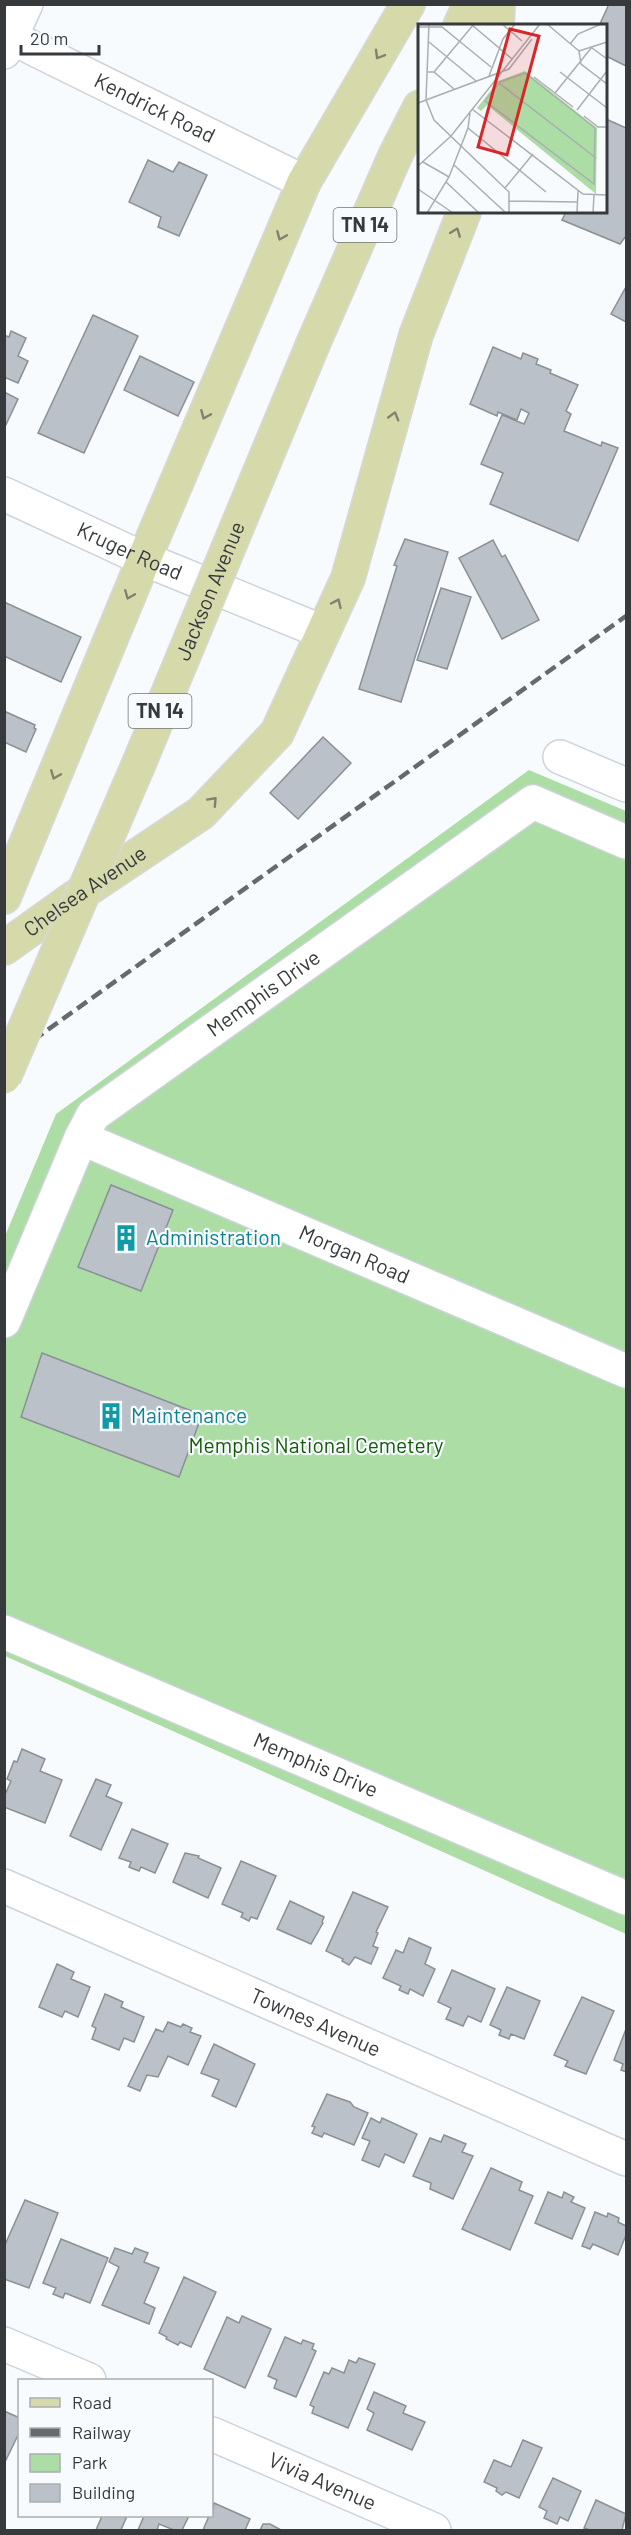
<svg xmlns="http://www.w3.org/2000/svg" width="631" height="2535" font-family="Barlow,sans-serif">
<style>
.green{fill:#abdda4}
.building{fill:#bbc1c8;stroke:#8a9096;stroke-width:1.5}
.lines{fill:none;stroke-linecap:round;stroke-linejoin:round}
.minor-casing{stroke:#ccd3da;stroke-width:36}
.major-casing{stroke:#d7d8d8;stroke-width:36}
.minor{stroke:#fff;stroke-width:33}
.major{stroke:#d6daaa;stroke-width:33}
.rail{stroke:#676a6d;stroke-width:4.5;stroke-dasharray:12 6;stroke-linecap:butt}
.major-bridge-casing{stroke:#d7d8d8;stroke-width:36;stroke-linecap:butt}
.major-bridge{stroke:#d6daaa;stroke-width:33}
.oneway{stroke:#7f826e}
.labels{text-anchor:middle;stroke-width:4.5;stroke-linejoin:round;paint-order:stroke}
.shield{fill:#f8fbfe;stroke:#717477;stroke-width:1.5}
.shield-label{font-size:20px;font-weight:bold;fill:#373a3d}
.street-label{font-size:21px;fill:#373a3d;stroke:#f8fbfe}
.culture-label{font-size:21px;fill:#0d838f;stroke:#f8fbfe;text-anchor:start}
.park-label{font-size:21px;fill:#105d03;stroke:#f8fbfe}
.inset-road{fill:none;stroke:#abaeb1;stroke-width:1.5}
.view{fill:#d62828;fill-opacity:0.15;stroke:#d62828;stroke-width:3}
.inset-edge{fill:none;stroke:#373a3d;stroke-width:3}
</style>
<rect width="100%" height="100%" fill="#f8fbfe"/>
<polygon class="green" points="529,770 626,811 626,1934 5,1656 5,1236 56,1114"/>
<g class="building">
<polygon points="609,4 626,4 626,66 606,56 606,26 599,26"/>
<polygon points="606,119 626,128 626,236 620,244 562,220 566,212 606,212"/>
<polygon points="148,160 173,172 179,162 207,175 179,236 158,227 161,217 129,202"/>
<polygon points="626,287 626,322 611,314"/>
<polygon points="93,315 138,336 84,453 38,433"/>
<polygon points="11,331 26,338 18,356 28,361 18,383 4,377 4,335 9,337"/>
<polygon points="493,347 521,359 523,353 538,359 536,364 551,370 550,373 578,385 566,411 571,414 564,431 601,446 602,442 618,448 578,541 490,504 503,473 481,464 502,415 524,424 529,413 521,409 517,420 498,412 497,416 470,404"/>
<polygon points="140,356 194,382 178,416 124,390"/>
<polygon points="4,392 18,399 4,429"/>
<polygon points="405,539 448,552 401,702 359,689 397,566 394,565"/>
<polygon points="493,540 502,557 505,555 539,620 502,639 459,558"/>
<polygon points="441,588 471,597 447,669 417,660"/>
<polygon points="4,602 81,637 61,682 4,656"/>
<polygon points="4,711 35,725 34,728 36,729 26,752 4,742"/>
<polygon points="323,737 351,763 298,819 270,793"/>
<polygon points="111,1185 173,1210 141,1291 78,1267"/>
<polygon points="42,1353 202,1415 179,1477 21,1417"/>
<polygon points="22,1749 45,1759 40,1771 62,1780 45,1823 4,1807 4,1797 11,1781 7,1779 14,1761 17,1762"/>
<polygon points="96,1779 111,1785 106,1796 122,1803 101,1850 70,1836"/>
<polygon points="132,1829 168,1844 155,1873 141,1867 139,1871 129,1867 131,1862 119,1858"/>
<polygon points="185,1853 199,1856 198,1858 221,1868 208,1898 173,1882"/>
<polygon points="241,1861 276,1876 257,1919 251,1917 249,1921 241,1917 243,1913 222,1904"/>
<polygon points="353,1892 388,1907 376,1932 378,1933 373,1946 378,1948 371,1964 355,1957 349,1965 342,1961 343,1959 326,1951"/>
<polygon points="290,1901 324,1917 322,1922 323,1923 311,1944 277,1929"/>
<polygon points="409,1938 431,1948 425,1964 435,1969 423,1996 410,1989 408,1994 399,1990 401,1986 383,1978 396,1950 403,1953"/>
<polygon points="57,1964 74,1972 71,1979 90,1987 78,2017 65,2011 62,2017 39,2007"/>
<polygon points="452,1970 495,1989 481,2022 468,2016 463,2026 446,2019 451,2008 438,2002"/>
<polygon points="507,1987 540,2001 524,2039 511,2034 509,2039 499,2035 501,2030 490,2025"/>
<polygon points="105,1994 123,2002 121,2007 144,2017 134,2042 124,2038 119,2050 92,2039 96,2028 92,2026"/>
<polygon points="582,1997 614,2011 586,2074 565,2066 568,2061 554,2055"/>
<polygon points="168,2022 181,2027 183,2024 192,2028 190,2032 201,2036 188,2065 168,2056 158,2077 147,2075 140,2091 128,2086 156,2029 163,2032"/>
<polygon points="626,2029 626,2072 621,2070 623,2064 614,2060"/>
<polygon points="214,2044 255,2064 236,2107 212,2096 219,2080 201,2073"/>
<polygon points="327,2094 350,2102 354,2107 368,2113 354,2145 324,2133 322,2137 312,2133 315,2127 312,2126"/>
<polygon points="371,2118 380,2123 382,2118 417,2134 404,2163 385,2154 379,2167 362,2160 370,2141 362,2138"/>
<polygon points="444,2135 466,2144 462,2152 473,2156 453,2199 430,2189 431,2183 413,2176 430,2138 441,2142"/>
<polygon points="491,2168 522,2182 519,2190 533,2196 510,2250 462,2229"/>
<polygon points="548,2192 562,2198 564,2192 574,2197 571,2202 585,2208 572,2239 535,2223"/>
<polygon points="25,2200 58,2213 29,2288 4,2279 4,2247"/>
<polygon points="595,2212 607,2217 608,2213 619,2218 618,2222 626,2226 626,2235 618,2255 593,2244 590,2249 582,2246"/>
<polygon points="61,2239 108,2258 90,2303 65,2293 63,2298 53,2294 56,2288 43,2283"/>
<polygon points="115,2248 132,2254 135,2248 148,2253 144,2262 159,2268 144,2303 155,2308 149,2324 102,2305 119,2267 109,2262"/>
<polygon points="184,2277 216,2292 191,2347 180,2342 178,2345 166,2339 167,2337 159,2333"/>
<polygon points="242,2316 271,2329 245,2388 204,2369 227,2317 239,2323"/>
<polygon points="285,2337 301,2344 303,2340 314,2344 312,2349 316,2351 296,2397 274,2388 277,2380 268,2376"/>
<polygon points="359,2358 375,2364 348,2428 312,2413 314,2407 310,2405 324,2372 329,2374 332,2368 344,2373 349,2360 356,2363"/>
<polygon points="374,2392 406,2406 403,2413 425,2422 412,2450 367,2430 374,2413 367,2409"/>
<polygon points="4,2411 20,2418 20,2431 4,2464"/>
<polygon points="523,2440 542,2448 519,2498 506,2492 502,2495 496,2491 497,2488 484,2482 494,2460 511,2467"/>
<polygon points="553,2478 581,2491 568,2521 560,2517 557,2524 544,2518 547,2511 539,2507"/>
<polygon points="596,2500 626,2514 622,2530 590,2530 584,2528"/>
<polygon points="214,2503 250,2519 245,2530 203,2530 209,2516 212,2516"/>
<polygon points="102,2516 127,2516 121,2530 96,2530"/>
<polygon points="144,2516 189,2516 182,2530 174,2530 159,2524 157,2530 138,2530"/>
<polygon points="263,2524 270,2524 281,2530 260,2530"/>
</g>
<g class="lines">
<defs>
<g id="minor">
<path id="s1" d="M 4,34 L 304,182"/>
<polyline points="4,52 26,4"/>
<path id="s2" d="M 4,494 L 144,559 L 323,632"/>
<polyline points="560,757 626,785"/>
<path id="s3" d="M 81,1138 L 626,1371"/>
<path id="s4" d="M 4,1321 L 81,1138 L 93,1115 L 533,802 L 626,842"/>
<path id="s5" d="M 4,1632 L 626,1898"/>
<path id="s6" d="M 4,1886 L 626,2159"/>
<polyline points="4,2344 89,2380"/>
<path id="s7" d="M 212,2434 L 434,2530"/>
</g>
<g id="major">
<polyline points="460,26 470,4"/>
<polyline points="497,26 498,4"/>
<polyline points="313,344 395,156 420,107"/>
<polyline points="4,897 144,559 304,182 408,4"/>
<path id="s8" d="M 4,948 L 74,898 L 201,813 L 277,733 L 348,578 L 416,335 L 464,212"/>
</g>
</defs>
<use href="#minor" class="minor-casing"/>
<use href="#major" class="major-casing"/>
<use href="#minor" class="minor"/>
<use href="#major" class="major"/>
<polyline class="rail" points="4,1061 626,616"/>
<defs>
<g id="major-bridge">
<path id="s9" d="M 4,1077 L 137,768 L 313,344"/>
</g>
</defs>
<use href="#major-bridge" class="major-bridge-casing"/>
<use href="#major-bridge" class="major-bridge"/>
</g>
<defs><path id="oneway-chevron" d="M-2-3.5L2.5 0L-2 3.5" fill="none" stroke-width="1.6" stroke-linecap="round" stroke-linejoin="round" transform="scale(1.5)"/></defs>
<g class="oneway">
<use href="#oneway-chevron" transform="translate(379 55) rotate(120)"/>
<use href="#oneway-chevron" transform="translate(456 232) rotate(-69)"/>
<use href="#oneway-chevron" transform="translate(281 236) rotate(113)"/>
<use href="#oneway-chevron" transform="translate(205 415) rotate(113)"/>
<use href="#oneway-chevron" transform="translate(394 416) rotate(-74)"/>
<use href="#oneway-chevron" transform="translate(129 595) rotate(112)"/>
<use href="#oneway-chevron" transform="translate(337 603) rotate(-65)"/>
<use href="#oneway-chevron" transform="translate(55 775) rotate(112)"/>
<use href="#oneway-chevron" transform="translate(213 801) rotate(-47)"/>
</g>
<defs>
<symbol id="building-bare" viewBox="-9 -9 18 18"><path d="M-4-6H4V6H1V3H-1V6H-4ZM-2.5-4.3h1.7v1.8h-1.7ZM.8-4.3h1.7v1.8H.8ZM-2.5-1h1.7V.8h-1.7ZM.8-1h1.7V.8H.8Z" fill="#0f9aa8" stroke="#f8fbfe" stroke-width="2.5" paint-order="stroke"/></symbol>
</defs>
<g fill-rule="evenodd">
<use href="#building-bare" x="107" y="1219" width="38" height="38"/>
<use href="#building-bare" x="92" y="1397" width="38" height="38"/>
</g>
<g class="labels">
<g class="shield">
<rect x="333.5" y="208" width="63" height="34" rx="4.5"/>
<rect x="128.5" y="694" width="63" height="34" rx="4.5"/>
</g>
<g class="shield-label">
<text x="365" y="232">TN 14</text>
<text x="160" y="718">TN 14</text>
</g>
<g class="street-label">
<text dy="7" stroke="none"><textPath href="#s1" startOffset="168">Kendrick Road</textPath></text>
<text dy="7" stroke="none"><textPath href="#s2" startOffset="138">Kruger Road</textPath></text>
<text dy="7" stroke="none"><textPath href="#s9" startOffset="528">Jackson Avenue</textPath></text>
<text dy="7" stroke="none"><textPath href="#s8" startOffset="99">Chelsea Avenue</textPath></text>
<text dy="7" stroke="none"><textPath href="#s4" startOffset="434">Memphis Drive</textPath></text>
<text dy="7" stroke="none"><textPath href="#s3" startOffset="297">Morgan Road</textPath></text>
<text dy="7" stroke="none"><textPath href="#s5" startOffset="339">Memphis Drive</textPath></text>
<text dy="7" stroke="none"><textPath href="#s6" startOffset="340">Townes Avenue</textPath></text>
<text dy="7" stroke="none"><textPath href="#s7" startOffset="120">Vivia Avenue</textPath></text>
</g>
<g class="culture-label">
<text x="146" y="1245">Administration</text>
<text x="131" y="1423">Maintenance</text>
</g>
<g class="park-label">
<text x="316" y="1453">Memphis National Cemetery</text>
</g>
</g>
<g transform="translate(418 24)">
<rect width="189" height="189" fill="#f8fbfe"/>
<path d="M 107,47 L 179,104 L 178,170 L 69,81 L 63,87 L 59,84 L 80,57 Z" fill="#abdda4"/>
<path class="inset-road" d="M 84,0 L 104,17M 129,0 L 161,27M 54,1 L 94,35M 0,3 L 24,3 L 73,43M 11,18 L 58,57M 152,20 L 160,10 L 183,0M 174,24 L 189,35M 161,27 L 163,40 L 189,60M 161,27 L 189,18M 10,48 L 16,48 L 36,65M 16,48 L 56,0M 142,48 L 189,84M 107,49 L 177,104 L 176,160 L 67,77 L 82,58 ZM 71,52 L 85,15 L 97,0M 116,53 L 155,83M 81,59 L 178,134M 137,69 L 174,23M 8,75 L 11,0M 8,76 L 16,96 L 91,168 L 91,189M 0,79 L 91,45 L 114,15M 54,85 L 165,170 L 189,171M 159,86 L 189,47M 166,92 L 180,103 L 189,103M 50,104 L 128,168M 5,138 L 31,153M 36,141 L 88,189M 0,142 L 33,112 L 122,0M 28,158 L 61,189M 87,164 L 115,130M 0,165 L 35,189M 91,177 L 159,178M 9,189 L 31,153 L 50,104 L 52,89M 159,189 L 160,167M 175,189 L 176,171"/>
<path class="view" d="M 92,5 L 121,12 L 89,131 L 60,123 Z"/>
<rect width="189" height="189" class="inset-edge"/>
</g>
<rect width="631" height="2535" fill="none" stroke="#373a3d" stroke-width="12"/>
<rect x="18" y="2379" width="195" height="138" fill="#f8fbfe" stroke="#abaeb1" stroke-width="1.5"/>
<rect x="30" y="2398" width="30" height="9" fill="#d6daaa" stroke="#abaeb1" stroke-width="1.5"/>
<text x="72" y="2409" font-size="18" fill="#373a3d">Road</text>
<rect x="30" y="2428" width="30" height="9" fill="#676a6d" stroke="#abaeb1" stroke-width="1.5"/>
<text x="72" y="2439" font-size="18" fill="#373a3d">Railway</text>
<rect x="30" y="2454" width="30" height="18" fill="#abdda4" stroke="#abaeb1" stroke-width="1.5"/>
<text x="72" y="2469" font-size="18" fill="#373a3d">Park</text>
<rect x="30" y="2484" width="30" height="18" fill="#bbc1c8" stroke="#abaeb1" stroke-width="1.5"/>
<text x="72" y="2499" font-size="18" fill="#373a3d">Building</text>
<path d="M21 45v9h78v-9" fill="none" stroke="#373a3d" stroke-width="3"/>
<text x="30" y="45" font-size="18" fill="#373a3d" stroke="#f8fbfe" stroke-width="4.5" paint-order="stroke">20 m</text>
</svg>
